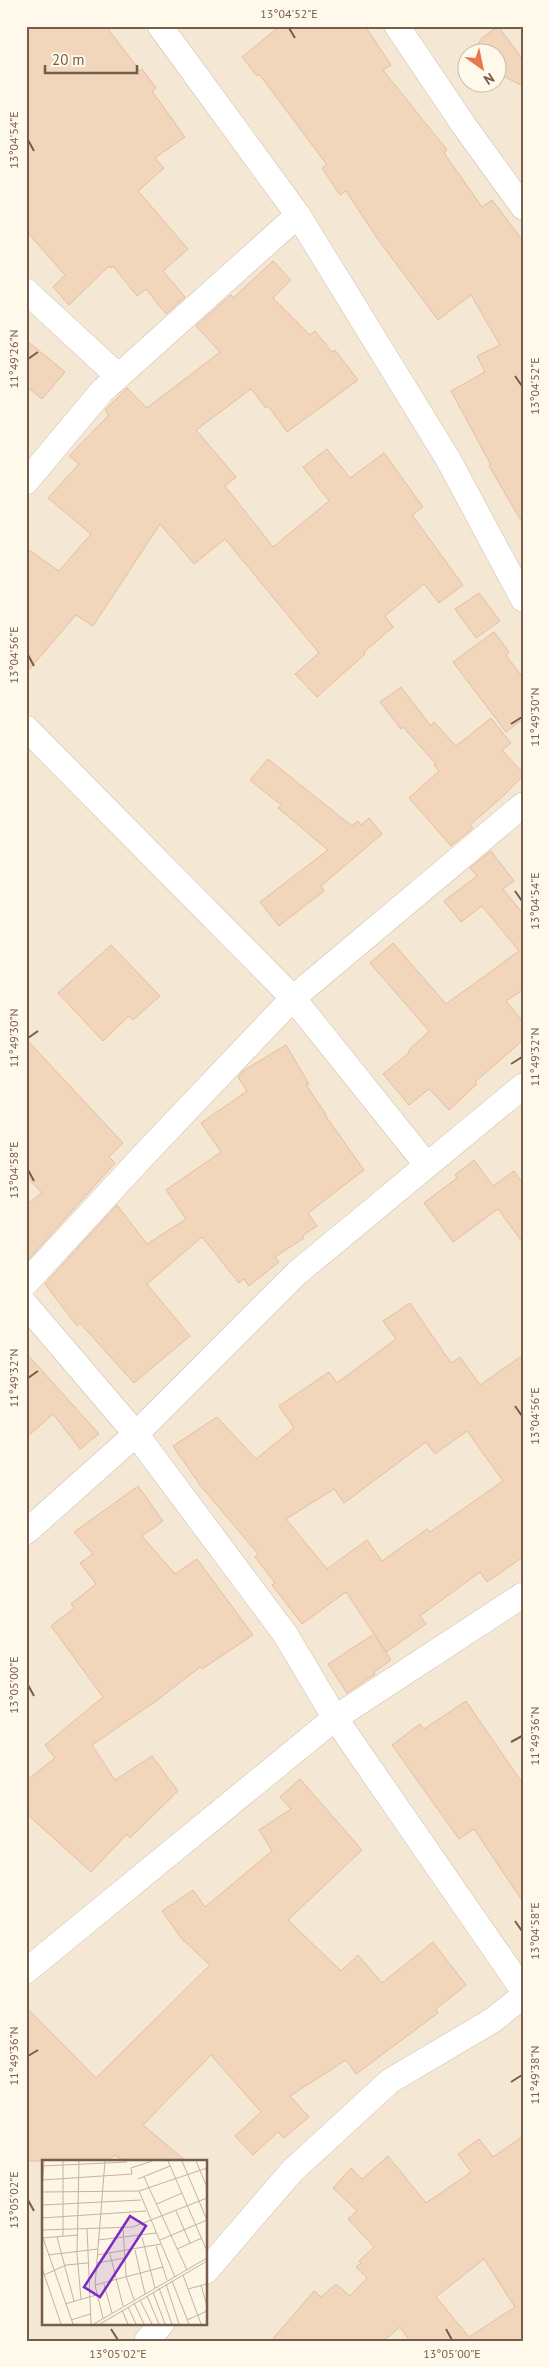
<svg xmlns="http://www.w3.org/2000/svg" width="549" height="2367" font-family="'PT Sans',sans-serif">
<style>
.residential{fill:#f4e8d4;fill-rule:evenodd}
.building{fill:#f2d6bc;stroke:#e5bd9d;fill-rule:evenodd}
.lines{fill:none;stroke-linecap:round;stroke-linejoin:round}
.street-casing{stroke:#cfbdab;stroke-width:26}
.street{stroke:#fff;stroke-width:25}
.ticks{fill:none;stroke:#765d4a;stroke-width:2}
.inset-road{fill:none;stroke:#c3b3a2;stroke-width:1}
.view{fill:#7b2cbf;fill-opacity:0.15;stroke:#7b2cbf;stroke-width:2.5}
.inset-edge{fill:none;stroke:#765d4a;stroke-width:2.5}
.neatline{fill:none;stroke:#765d4a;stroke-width:2}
.ticks-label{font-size:12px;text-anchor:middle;fill:#765d4a}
</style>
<rect width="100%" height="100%" fill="#fdf5e5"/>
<path class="residential" d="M 26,26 L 523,26 L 523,2341 L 26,2341 ZM 466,52 L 496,52 L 496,82 L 466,82 ZM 44,2161 L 206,2161 L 206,2323 L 44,2323 Z"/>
<g class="building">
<polygon points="26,26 106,26 140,71 142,69 156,88 152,91 185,137 155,158 164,168 138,191 188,249 163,271 185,297 166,314 146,289 137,296 113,266 111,268 109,266 69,305 53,287 65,275 26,231"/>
<polygon points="280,26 365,26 391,65 383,70 447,150 444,153 482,207 492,200 523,241 523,524 489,466 491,465 451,391 485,372 477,356 500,345 471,295 438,320 377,238 346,191 340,195 322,168 327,165 259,74 257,76 242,57"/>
<polygon points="498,26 523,60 523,86 503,76 496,68 496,52 472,52 482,38"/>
<polygon points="273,261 291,280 273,298 310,335 315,331 332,352 335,350 358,380 287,432 268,406 266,408 251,389 196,430 236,477 225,486 273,547 329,501 303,467 327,449 350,478 384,453 423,507 412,515 463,585 439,603 424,584 385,616 393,627 364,652 365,654 317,697 295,674 319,653 225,539 194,564 160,524 93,626 76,615 26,673 26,548 59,571 91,534 48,498 79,464 69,456 109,415 105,410 127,388 147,408 220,352 196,326 231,295 233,298"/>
<polygon points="26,340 65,372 42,399 26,386"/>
<polygon points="479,593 500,621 476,638 455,609"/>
<polygon points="494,632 509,652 506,655 523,678 523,719 506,732 453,662"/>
<polygon points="401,687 431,726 434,722 456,746 491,718 511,743 502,750 523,773 523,776 502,797 470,825 473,828 451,846 409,798 439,771 434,765 436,764 403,727 401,729 380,702"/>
<polygon points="268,759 352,826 358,821 361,825 369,818 382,834 321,886 324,891 279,926 260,902 328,850 278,808 281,805 250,780"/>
<polygon points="491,851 514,881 503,889 523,914 523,990 506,1001 523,1022 523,1040 475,1082 477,1084 449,1110 429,1089 409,1105 383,1074 410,1052 408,1051 429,1031 370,963 393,943 446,1004 519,951 482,906 461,922 444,901 477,876 470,868"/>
<polygon points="111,945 160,996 133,1020 129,1016 103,1041 58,993"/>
<polygon points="26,1039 123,1143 109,1157 115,1163 27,1261 26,1205 42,1193 26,1176"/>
<polygon points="286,1045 309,1084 306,1085 326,1114 325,1115 364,1170 308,1213 317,1226 302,1236 304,1238 275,1257 279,1262 249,1286 244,1279 239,1283 202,1237 147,1284 190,1336 134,1383 80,1323 77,1326 45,1284 117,1205 147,1244 186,1219 166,1190 221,1152 201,1123 247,1091 238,1077 243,1071"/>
<polygon points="474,1160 493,1186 514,1171 523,1184 523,1243 498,1209 453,1242 424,1203 457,1178 455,1175"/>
<path d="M 410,1303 L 451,1363 L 460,1357 L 480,1385 L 523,1355 L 523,1557 L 487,1582 L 480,1572 L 420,1616 L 426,1624 L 386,1652 L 375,1635 L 391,1660 L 374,1672 L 375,1674 L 347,1693 L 328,1664 L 374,1634 L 346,1592 L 302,1624 L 272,1585 L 275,1583 L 255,1557 L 258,1554 L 200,1485 L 173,1446 L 217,1417 L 256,1459 L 294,1428 L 279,1406 L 329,1372 L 337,1383 L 396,1339 L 383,1321 ZM 467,1431 L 503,1481 L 430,1532 L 427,1529 L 382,1561 L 367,1540 L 327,1569 L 286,1519 L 334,1489 L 344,1503 L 426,1442 L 435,1454 Z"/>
<polygon points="26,1353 99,1434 80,1449 53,1414 26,1438"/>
<polygon points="138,1486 163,1521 142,1536 175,1574 197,1559 253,1635 202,1669 200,1667 156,1701 92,1745 115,1780 152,1756 178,1791 130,1838 127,1834 91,1872 26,1813 26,1781 55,1758 45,1745 103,1697 51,1626 74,1608 71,1604 96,1584 80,1563 93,1554 74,1532"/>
<polygon points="466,1701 523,1784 523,1902 474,1829 459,1839 392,1745 420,1724 424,1729"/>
<polygon points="300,1779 362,1850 288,1920 341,1971 358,1955 382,1983 433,1942 466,1985 436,2009 438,2013 356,2074 346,2060 290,2096 309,2117 284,2138 278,2132 253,2155 235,2136 261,2112 211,2055 143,2125 186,2161 125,2161 114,2155 109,2161 26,2161 26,2007 96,2078 210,1965 182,1939 162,1911 193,1890 205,1907 272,1851 259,1830 291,1809 280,1797"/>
<path d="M 523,2136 L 523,2341 L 410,2341 L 400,2327 L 383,2341 L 271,2341 L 314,2291 L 321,2297 L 336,2284 L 350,2296 L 367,2278 L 356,2267 L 361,2263 L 359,2261 L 374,2247 L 348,2219 L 357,2211 L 333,2188 L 351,2168 L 362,2179 L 388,2156 L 426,2203 L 471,2172 L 458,2154 L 479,2139 L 493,2157 ZM 484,2259 L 515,2307 L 469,2337 L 436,2297 Z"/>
</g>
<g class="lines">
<defs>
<g id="street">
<polyline points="160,26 298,215 448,459 523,599"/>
<polyline points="397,26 465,127 523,207"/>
<polyline points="26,291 118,376"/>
<polyline points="26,482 102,391 298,215"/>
<polyline points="26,728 293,998 426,1164"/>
<polyline points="26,1283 142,1157 293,998 523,805"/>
<polyline points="26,1305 136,1434 285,1634 335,1718 523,1990"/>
<polyline points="26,1532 136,1434 297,1273 523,1086"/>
<polyline points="26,1971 335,1718 523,1595"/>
<polyline points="206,2271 292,2171 390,2081 493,2020 523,1996"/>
<polyline points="147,2341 162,2323"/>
</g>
</defs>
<use href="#street" class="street-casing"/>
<use href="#street" class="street"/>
</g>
<path class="ticks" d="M 289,28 L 295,38M 28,140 L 34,151M 28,359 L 38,352M 515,376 L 522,386M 28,655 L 34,666M 511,724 L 522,717M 515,891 L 522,901M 28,1038 L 38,1031M 511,1064 L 522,1057M 28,1170 L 34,1181M 28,1378 L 38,1371M 515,1406 L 522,1416M 28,1685 L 34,1696M 511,1742 L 522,1736M 515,1921 L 522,1931M 28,2056 L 38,2050M 511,2082 L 522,2075M 28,2200 L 34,2211M 111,2329 L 118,2340M 446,2329 L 452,2340"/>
<g transform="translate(42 2160)">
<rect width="165" height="165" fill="#fdf5e5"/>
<path class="inset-road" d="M 37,1 L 35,94 L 39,139M 126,1 L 165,91M 154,1 L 165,27M 0,6 L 85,2M 102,17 L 145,110M 96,19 L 128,6M 0,20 L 90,14 L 89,8 L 110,1M 0,31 L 2,1M 97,31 L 133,117M 0,32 L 97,31 L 165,8M 115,44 L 140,33M 0,45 L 99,40M 134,51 L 148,83M 0,58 L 104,51M 81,67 L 84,116 L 92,140M 45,68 L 49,164M 0,70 L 91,67 L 165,38M 21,76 L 21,1M 15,77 L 32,141M 100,77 L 113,128M 0,78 L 36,75M 1,78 L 31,164M 56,80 L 114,73M 118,80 L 165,60 L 140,1M 114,86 L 125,120M 135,89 L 160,78M 93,90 L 103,134M 68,94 L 81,146M 6,95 L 56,89M 55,95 L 119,84M 55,103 L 83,98M 0,108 L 19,164M 2,115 L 24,105 L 46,103M 141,115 L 159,164M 130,121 L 147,164M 62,124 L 70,153M 124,124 L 137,164M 53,125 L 121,107M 159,125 L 165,146M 117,128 L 130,164M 146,129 L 165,124M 111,132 L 123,164M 105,136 L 117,164M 98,140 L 110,164M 92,143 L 102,164M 23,144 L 54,135M 86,147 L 94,164M 80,150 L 86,164M 61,158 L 53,125 L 63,1M 29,160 L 48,154M 145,160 L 165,151M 52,164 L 165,98M 58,164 L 165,101"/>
<path class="view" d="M 88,56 L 104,66 L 58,137 L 42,127 Z"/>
<rect width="165" height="165" class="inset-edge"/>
</g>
<rect width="549" height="2367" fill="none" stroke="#fff9ec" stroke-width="55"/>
<g transform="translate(482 68) rotate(147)"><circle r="24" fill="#fff9ec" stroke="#c8bbab"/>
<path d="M0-4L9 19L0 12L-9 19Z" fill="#e87749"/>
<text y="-8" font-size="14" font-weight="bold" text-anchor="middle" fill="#765d4a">N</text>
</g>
<path d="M45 65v8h92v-8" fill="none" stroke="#765d4a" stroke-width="2.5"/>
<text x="52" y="65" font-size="15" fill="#765d4a" stroke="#fff9ec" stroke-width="4" paint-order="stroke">20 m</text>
<rect x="28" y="28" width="494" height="2312" class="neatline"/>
<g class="ticks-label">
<text x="289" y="18">13°04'52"E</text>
<text transform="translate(14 140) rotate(-90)" y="4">13°04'54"E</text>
<text transform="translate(14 359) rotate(-90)" y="4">11°49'26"N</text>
<text transform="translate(535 386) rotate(-90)" y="4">13°04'52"E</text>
<text transform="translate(14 655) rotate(-90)" y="4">13°04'56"E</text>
<text transform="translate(535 717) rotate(-90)" y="4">11°49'30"N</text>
<text transform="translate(535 901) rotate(-90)" y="4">13°04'54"E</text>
<text transform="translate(14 1038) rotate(-90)" y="4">11°49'30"N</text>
<text transform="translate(535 1057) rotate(-90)" y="4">11°49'32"N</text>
<text transform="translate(14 1170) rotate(-90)" y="4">13°04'58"E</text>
<text transform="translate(14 1378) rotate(-90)" y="4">11°49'32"N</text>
<text transform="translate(535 1416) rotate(-90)" y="4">13°04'56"E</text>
<text transform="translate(14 1685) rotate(-90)" y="4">13°05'00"E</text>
<text transform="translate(535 1736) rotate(-90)" y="4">11°49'36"N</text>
<text transform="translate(535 1931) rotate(-90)" y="4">13°04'58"E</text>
<text transform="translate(14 2056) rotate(-90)" y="4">11°49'36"N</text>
<text transform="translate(535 2075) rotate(-90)" y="4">11°49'38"N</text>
<text transform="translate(14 2200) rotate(-90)" y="4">13°05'02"E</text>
<text x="118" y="2358">13°05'02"E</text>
<text x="452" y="2358">13°05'00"E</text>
</g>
</svg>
